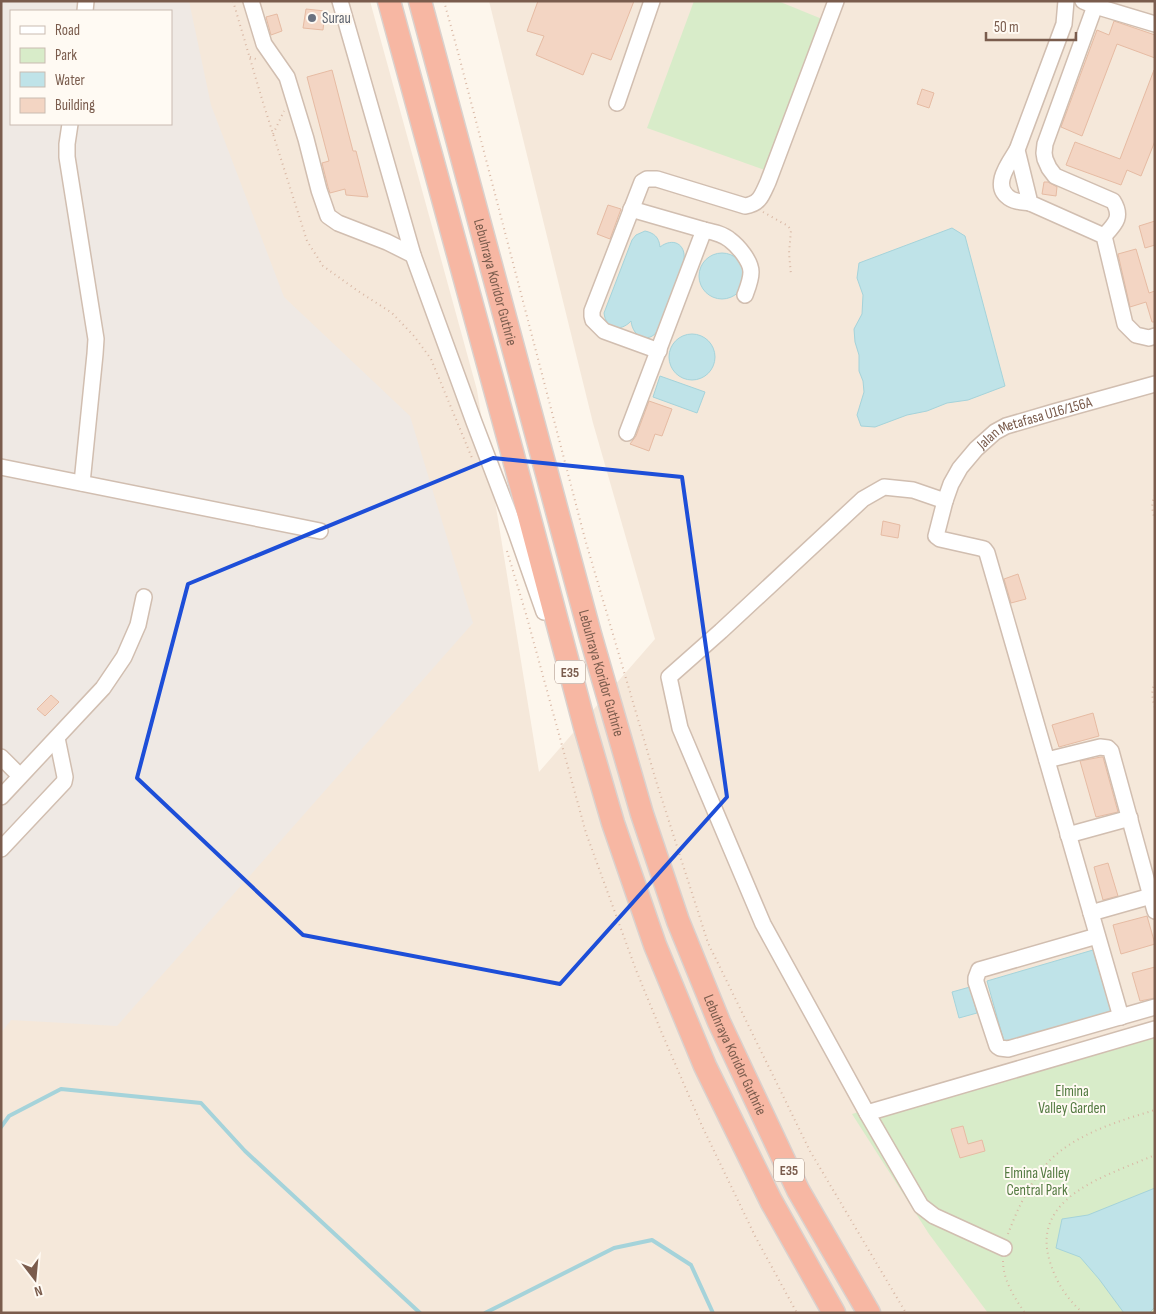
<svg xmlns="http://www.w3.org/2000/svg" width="1156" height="1314" font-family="'Sofia Sans Condensed',sans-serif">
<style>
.residential{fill:#f5e8da;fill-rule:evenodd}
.industrial{fill:#efe9e4;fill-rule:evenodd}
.green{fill:#d8ecc9}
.water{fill:#bfe3e8;stroke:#a5d3da}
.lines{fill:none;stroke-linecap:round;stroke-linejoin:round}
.stream{stroke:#a5d3da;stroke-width:4}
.building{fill:#f3d5c3;stroke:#e6bba3}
.minor-casing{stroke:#d1beb0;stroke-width:18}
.highway-casing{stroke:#dad1cd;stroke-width:25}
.path{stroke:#d9b8a5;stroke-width:2;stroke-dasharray:1 4;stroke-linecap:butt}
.minor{stroke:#fff;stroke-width:15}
.highway{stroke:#f7b7a3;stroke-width:22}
.marked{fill:none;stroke:#1d4ed8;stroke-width:4;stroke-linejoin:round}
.worship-dot{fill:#6b7280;stroke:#fffaf3;stroke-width:2}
.labels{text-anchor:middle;stroke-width:4;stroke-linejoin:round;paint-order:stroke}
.shield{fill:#fffaf3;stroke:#a28b7f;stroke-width:1}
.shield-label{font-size:14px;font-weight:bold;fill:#7a5c4d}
.worship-label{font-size:15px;fill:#5b616d;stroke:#fffaf3;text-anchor:start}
.street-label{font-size:15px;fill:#7a5c4d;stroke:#fffaf3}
.park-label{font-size:15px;fill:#537a41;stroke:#fffaf3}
</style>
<rect width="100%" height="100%" fill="#fdf6ec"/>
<path class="residential" d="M 1,1 L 370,1 L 477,390 L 539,772 L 655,639 L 593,423 L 489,1 L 1155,1 L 1155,1313 L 1,1313 ZM 11,11 L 171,11 L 171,124 L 11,124 Z"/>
<path class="industrial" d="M 1,1 L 189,1 L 211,105 L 284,297 L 410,416 L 473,623 L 117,1026 L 11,1020 L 1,1033 ZM 11,11 L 171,11 L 171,124 L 11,124 Z"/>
<g class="green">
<polygon points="694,1 778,1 822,19 765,170 647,128"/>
<polygon points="1155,1024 1155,1313 988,1313 929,1234 852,1114"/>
</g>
<g class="water">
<polygon points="952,228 965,236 1005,386 968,400 947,403 927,411 907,415 875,427 861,426 857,415 864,392 863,381 859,371 859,355 855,342 854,329 862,314 863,295 857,278 859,263"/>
<path d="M 645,231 C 654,233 659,237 660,247 C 673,237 686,244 684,260 L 660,327 C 651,345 633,339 631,321 C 621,332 606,330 604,313 L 632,240 L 636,235 Z"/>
<circle cx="722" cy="276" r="23"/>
<circle cx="692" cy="357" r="23"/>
<polygon points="660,376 705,392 697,413 653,397"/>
<polygon points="1093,950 1112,1014 1005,1045 987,981"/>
<polygon points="970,987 977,1013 959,1018 952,992"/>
<polygon points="1155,1188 1155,1307 1149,1313 1124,1313 1099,1279 1080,1257 1056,1248 1062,1219 1088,1215"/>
</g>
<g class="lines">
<g class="stream">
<polyline points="1,1127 9,1116 61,1089 201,1103 245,1151 420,1313"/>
<polyline points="485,1313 614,1248 652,1240 691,1265 713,1313"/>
</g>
</g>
<g class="building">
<polygon points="538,1 634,1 611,60 592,53 583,75 536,55 544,36 527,31"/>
<polygon points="306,9 325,11 323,30 303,28"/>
<polygon points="277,14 282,31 271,35 266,17"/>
<polygon points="1114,21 1155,35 1155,58 1117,44 1082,136 1061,127 1097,30 1109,35"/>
<polygon points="332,70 353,151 356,151 368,197 346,195 345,189 330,193 328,187 322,163 329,161 307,77"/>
<polygon points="1154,70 1155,141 1141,176 1127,170 1121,185 1066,165 1075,142 1120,159"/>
<polygon points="922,89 934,93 929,108 917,104"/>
<polygon points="1044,182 1048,182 1057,187 1056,196 1042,194"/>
<polygon points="608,205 621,209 610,239 597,234"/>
<polygon points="1155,221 1155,245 1145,248 1139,226"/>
<polygon points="1136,249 1149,293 1155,291 1155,322 1152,322 1146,302 1130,307 1118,254"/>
<polygon points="649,401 672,409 662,436 655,434 649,451 630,444 636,436"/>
<polygon points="883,521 900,525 898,538 881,535"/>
<polygon points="1018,574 1026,599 1011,603 1004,579"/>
<polygon points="51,695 59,702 45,716 37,709"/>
<polygon points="1093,713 1099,736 1059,747 1052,725"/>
<polygon points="1101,757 1103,757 1118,812 1096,817 1080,761"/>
<polygon points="1108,863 1118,896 1103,900 1094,867"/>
<polygon points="1147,916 1155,944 1121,954 1113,925"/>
<polygon points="1155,967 1155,998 1140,1001 1132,973"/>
<polygon points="963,1126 968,1144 982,1140 985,1151 960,1158 951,1129"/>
</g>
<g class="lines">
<defs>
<g id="minor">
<polyline points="251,1 264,44 287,77 306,139 319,190 328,216 338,223 387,242 413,255"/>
<polyline points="340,1 413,255 474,422 516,532 544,612"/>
<polyline points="1066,1 1064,24 1017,150 1030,203 1104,236 1125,324 1136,335 1149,338 1155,336"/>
<polyline points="1083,1 1095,6 1155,24"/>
<path d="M 1095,6 L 1045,144 L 1044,153 L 1045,159 L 1049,168 L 1055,176 L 1113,201 C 1123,217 1115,224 1104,236"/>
<polyline points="85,11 86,1"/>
<polyline points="617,103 652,1"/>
<polyline points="70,124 67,144 67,157 96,339 95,354 82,483"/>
<path d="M 1017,150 C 1009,163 990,187 1011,199 C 1016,202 1024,202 1030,203"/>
<path d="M 631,209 L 704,230 C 713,232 723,234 730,240 C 738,246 751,261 751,272 C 751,280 748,287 745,295"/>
<path d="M 659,351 L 604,331 L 593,320 L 592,316 L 592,311 L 642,182 L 647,179 L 657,179 L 745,206 C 760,204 762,195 768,182 L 836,1"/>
<polyline points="627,433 704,230"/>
<polyline points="1,467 320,531"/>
<polyline points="945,501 913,490 884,487 863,499 721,631 669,677 680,728 763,924 867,1113 1155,1029"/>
<polyline points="1,757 20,776"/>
<polyline points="1047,760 1100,747 1108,748 1111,751 1155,911"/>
<polyline points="1,797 103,688 124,657 138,625 144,597"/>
<polyline points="1068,835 1130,818"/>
<polyline points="1,849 64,782 65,777 57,738"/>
<polyline points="1091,913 1151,896"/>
<polyline points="1097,936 979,970 976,978 976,982 997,1046 1000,1048 1008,1049 1155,1007"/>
<path id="s1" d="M 1121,1017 L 987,553 L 984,549 L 980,548 L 940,539 L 936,536 L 945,501 L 951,484 L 960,468 L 976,449 L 995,432 L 1006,426 L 1054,412 L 1155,384"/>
<polyline points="867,1113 921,1206 934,1216 1004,1248"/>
</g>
<g id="highway">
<polyline points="389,1 511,448 585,727 613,823 655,945 705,1066 771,1201 834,1313"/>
<path id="s2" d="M 420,1 L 590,634 L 642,814 L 678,921 L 719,1022 L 798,1190 L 869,1313"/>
</g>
</defs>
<use href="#minor" class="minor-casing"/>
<use href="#highway" class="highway-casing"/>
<g class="path">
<polyline points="233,1 261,96 307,241 323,266 358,291 392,313 414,336 431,359 472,458"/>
<polyline points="444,1 459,56 585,539 657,784 708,943 810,1151 906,1313"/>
<polyline points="250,57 259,60"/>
<polyline points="273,134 284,111"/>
<polyline points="763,212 788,226 791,230 789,253 791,275"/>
<path d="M 1155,495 C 1151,503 1152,511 1155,520"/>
<polyline points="507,551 526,614 586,833 636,970 661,1031 702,1126 756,1238 797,1313"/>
<path d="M 1155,682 C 1151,691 1152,698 1155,708"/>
<path d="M 1008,1234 C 1018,1207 1035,1171 1058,1153 C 1085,1131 1122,1120 1155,1110"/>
<path d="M 1003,1261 C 1003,1280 1014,1297 1025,1313"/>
<path d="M 1083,1313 C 1067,1299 1056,1282 1050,1262 C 1029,1196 1109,1175 1155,1155"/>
</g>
<use href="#minor" class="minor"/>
<use href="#highway" class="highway"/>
</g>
<path class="marked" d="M 493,458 L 682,477 L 727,797 L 560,984 L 303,935 L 137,778 L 188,584 Z"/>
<circle class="worship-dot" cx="312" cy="18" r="5"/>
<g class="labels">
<g class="shield">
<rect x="555" y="660.5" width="30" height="23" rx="4"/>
<rect x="774" y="1158.5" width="30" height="23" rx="4"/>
</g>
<g class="shield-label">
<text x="570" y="677">E35</text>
<text x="789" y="1175">E35</text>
</g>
<g class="worship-label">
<text x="322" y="23">Surau</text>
</g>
<g class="street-label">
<text dy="5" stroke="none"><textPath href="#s2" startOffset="291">Lebuhraya Koridor Guthrie</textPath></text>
<text dy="5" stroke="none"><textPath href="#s1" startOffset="701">Jalan Metafasa U16/156A</textPath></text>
<text dy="5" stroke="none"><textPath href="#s2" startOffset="696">Lebuhraya Koridor Guthrie</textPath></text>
<text dy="5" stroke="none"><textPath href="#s2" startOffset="1101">Lebuhraya Koridor Guthrie</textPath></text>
</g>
<g class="park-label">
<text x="1072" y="1096">Elmina<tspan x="1072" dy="17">Valley Garden</tspan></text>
<text x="1037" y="1178">Elmina Valley<tspan x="1037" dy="17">Central Park</tspan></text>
</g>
</g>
<rect width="1156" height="1314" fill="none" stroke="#7a5c4d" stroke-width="5"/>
<rect x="10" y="10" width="162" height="115" fill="#fffaf3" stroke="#cabbb1"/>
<rect x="20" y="26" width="25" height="8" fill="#ffffff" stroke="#cabbb1"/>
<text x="55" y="35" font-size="15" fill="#7a5c4d">Road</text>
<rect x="20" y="48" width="25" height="15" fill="#d8ecc9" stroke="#cabbb1"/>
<text x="55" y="60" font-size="15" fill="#7a5c4d">Park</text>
<rect x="20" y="72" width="25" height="15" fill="#bfe3e8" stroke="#cabbb1"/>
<text x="55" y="85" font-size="15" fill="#7a5c4d">Water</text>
<rect x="20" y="98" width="25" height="15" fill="#f3d5c3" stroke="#cabbb1"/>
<text x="55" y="110" font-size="15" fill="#7a5c4d">Building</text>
<g transform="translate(35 1279) rotate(164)" stroke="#fffaf3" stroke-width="4" paint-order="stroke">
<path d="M0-4L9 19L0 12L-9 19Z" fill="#7a5c4d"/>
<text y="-8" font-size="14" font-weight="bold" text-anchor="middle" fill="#7a5c4d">N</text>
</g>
<path d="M986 32v8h90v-8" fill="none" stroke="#7a5c4d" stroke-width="2.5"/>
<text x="994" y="32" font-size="15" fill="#7a5c4d" stroke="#fffaf3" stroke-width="4" paint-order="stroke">50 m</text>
</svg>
